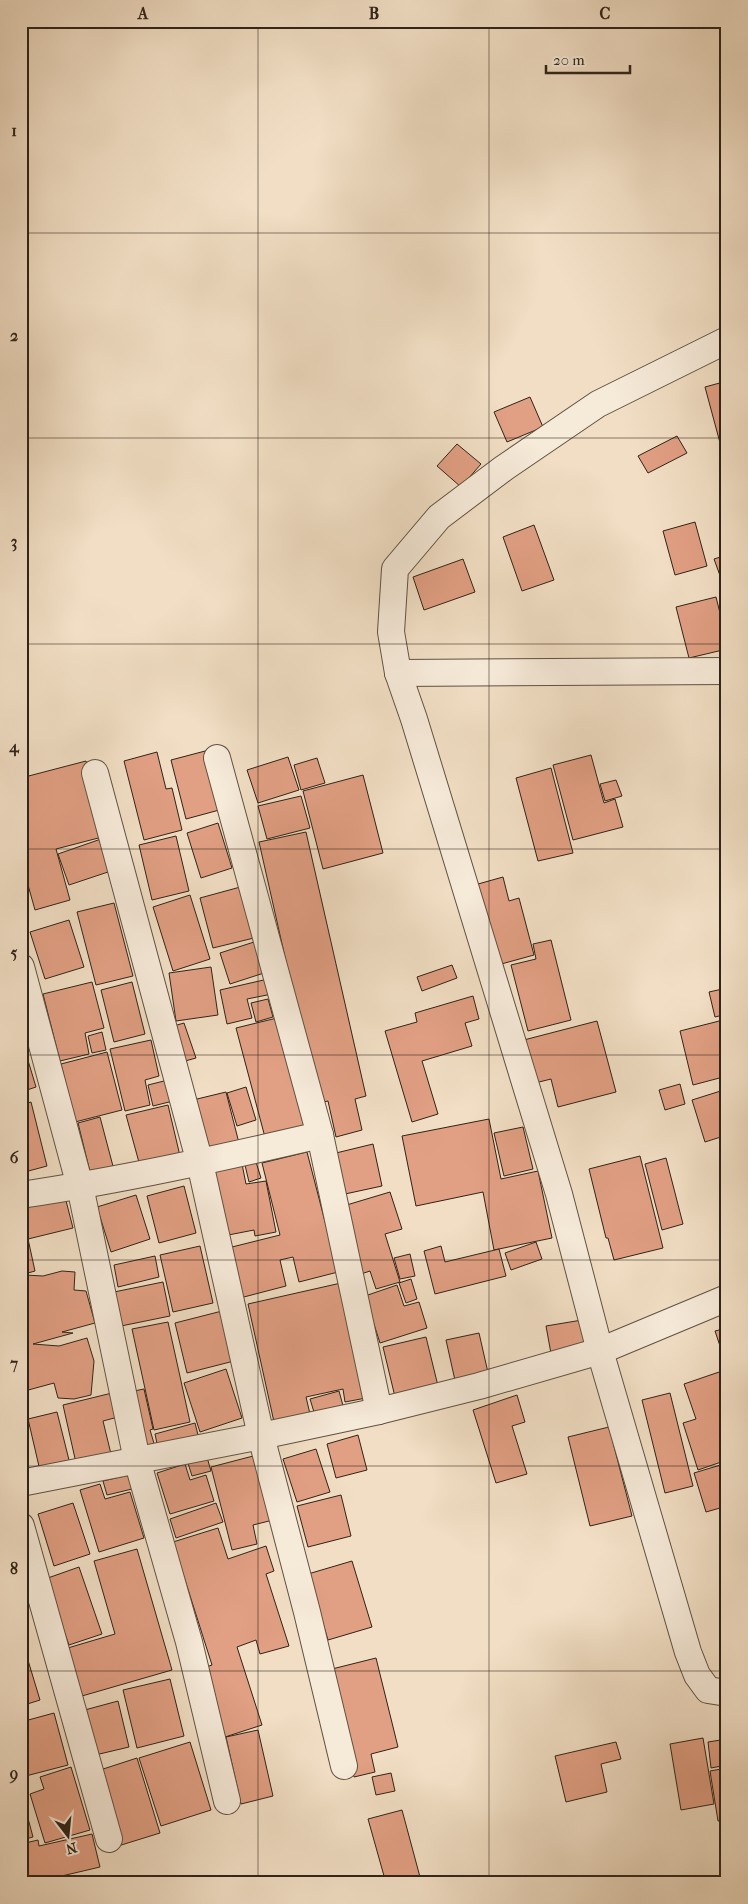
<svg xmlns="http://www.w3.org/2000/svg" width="748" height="1904" font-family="'IM FELL French Canon',serif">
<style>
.building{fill:#e19f83;stroke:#2e2318}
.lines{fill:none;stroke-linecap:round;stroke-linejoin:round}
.street-casing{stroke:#5f5243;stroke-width:28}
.street{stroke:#f6ead9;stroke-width:26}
.grid{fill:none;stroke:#2e2318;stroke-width:1;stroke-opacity:0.55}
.neatline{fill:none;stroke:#2e2318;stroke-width:2}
.grid-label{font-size:16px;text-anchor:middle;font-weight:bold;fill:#2e2318}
</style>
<rect width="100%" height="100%" fill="#f1dec4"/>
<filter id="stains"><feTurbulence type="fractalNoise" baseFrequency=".004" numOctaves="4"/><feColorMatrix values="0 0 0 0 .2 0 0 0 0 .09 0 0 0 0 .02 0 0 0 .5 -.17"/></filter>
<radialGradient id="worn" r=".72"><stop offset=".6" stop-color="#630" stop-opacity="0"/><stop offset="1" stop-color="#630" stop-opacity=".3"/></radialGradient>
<g class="building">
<polygon points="727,381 727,453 723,454 705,387"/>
<polygon points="530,397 543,427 507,442 494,412"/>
<polygon points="677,436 687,453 648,473 638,456"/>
<polygon points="457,444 481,464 461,487 437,466"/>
<polygon points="695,522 707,566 675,575 663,531"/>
<polygon points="534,525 554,580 522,591 503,537"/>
<polygon points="727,555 727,595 714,559"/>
<polygon points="463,559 475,592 424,610 413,577"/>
<polygon points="716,597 727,641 727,649 689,658 676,607"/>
<polygon points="209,750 223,809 186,819 171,760"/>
<polygon points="157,752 166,789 172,788 182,830 144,840 124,761"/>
<polygon points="591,755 604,803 615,799 623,827 573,840 553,765"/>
<polygon points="288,757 299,790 258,803 247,770"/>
<polygon points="317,758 325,783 301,790 294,765"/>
<polygon points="86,761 106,836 56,849 70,900 35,910 21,860 21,778"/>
<polygon points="551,768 573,853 538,861 516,778"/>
<polygon points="363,775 383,853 323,869 303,791"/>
<polygon points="616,780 622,796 605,801 600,784"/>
<polygon points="301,796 310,828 267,839 258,806"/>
<polygon points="218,823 232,868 201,878 187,833"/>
<polygon points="306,832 366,1096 355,1099 362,1130 336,1137 328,1101 318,1103 259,842"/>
<polygon points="176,836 189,891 152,900 139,845"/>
<polygon points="101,839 111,871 69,885 58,854"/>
<polygon points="503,877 509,901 519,898 534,955 494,966 471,886"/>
<polygon points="244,886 258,937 213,948 200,898"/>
<polygon points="190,895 210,959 173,971 153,907"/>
<polygon points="114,903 133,976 96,985 77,912"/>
<polygon points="69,920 84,967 45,979 30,932"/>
<polygon points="551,940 571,1020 528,1031 511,965 536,959 533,944"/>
<polygon points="254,942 264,973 230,984 220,953"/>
<polygon points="452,965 457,978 422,991 417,977"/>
<polygon points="211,967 218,1015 176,1021 169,973"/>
<polygon points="268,979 272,994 247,999 252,1018 227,1024 220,990"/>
<polygon points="92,982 104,1028 85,1033 89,1054 60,1061 43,994"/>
<polygon points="132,982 145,1034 114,1042 101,990"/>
<polygon points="727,988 727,1014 715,1017 709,992"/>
<polygon points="473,996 479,1019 465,1023 472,1046 422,1061 438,1114 412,1122 385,1031 417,1022 415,1013"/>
<polygon points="268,999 273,1017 256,1022 251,1003"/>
<polygon points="277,1018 306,1130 266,1141 236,1028"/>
<polygon points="727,1019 727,1076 693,1085 680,1031"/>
<polygon points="597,1021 616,1092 558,1107 551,1079 531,1084 520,1041"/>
<polygon points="184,1023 196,1058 178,1063 167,1028"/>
<polygon points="102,1032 106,1050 92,1053 88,1036"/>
<polygon points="151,1040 159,1076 145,1080 150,1105 125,1111 110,1049"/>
<polygon points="24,1047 36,1087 21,1092 21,1048"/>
<polygon points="107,1052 122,1110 75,1122 61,1064"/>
<polygon points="168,1080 173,1101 153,1106 148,1085"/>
<polygon points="680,1084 685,1104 665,1110 659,1090"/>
<polygon points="246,1087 256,1120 237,1126 227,1093"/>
<polygon points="727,1089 727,1135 705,1142 692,1100"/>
<polygon points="226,1092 240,1147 207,1156 193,1100"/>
<polygon points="31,1102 47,1166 21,1173 21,1105"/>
<polygon points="168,1105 180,1156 140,1166 126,1115"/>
<polygon points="100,1117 114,1170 91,1176 78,1123"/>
<polygon points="489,1119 501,1179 538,1171 552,1238 494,1250 483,1192 416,1206 402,1136"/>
<polygon points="523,1127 533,1169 504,1176 494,1133"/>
<polygon points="373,1144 382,1186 345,1194 336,1153"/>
<polygon points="307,1152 338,1272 299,1282 293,1257 280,1260 286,1286 240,1298 228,1248 280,1235 262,1163"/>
<polygon points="640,1156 663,1248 614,1260 608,1238 606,1238 589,1169"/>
<polygon points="666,1158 683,1224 662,1230 645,1164"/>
<polygon points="256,1162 261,1178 249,1182 245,1165"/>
<polygon points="242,1164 246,1184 266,1181 276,1232 255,1236 254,1230 218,1237 213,1170"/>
<polygon points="184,1186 196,1233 159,1243 147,1196"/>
<polygon points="390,1192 402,1229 385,1234 400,1282 376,1289 370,1271 361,1274 340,1207"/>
<polygon points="64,1193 73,1228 28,1239 35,1271 21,1275 21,1204"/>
<polygon points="136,1195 150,1239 111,1252 97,1207"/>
<polygon points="536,1242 542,1259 511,1270 505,1253"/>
<polygon points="200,1246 213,1303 173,1312 160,1255"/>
<polygon points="441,1246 445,1262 499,1249 506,1276 435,1294 424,1251"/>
<polygon points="410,1254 415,1276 400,1279 394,1258"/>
<polygon points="155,1256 159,1277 118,1287 114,1265"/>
<polygon points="62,1271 75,1272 74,1290 86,1291 95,1323 62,1332 73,1333 33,1344 59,1346 87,1338 94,1361 91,1395 74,1399 58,1398 54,1383 21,1392 21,1285 24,1284 25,1275 43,1276"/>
<polygon points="411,1279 417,1299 406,1303 399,1283"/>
<polygon points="163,1282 170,1316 121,1326 114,1292"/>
<polygon points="341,1283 366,1398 345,1402 343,1389 306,1397 310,1414 274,1422 248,1304"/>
<polygon points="397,1285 404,1306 419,1302 427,1328 380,1343 365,1296"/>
<polygon points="222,1311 234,1361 187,1373 175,1323"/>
<polygon points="582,1320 588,1353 552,1359 546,1326"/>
<polygon points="168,1322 190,1422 154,1430 132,1329"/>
<polygon points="727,1328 727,1367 715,1331"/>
<polygon points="479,1333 489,1377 456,1385 446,1340"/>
<polygon points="426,1337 439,1390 396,1401 383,1347"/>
<polygon points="226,1369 242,1418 200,1432 184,1383"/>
<polygon points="725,1370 727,1375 727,1460 698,1470 683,1423 696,1419 684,1384"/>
<polygon points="144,1389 153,1429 150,1430 156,1450 142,1453 129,1392"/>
<polygon points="339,1391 345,1413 317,1422 310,1399"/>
<polygon points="112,1393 118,1417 103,1421 111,1454 76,1463 63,1405"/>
<polygon points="670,1393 693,1486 665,1493 642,1400"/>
<polygon points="517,1395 525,1422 512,1426 527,1474 496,1483 473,1410"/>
<polygon points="21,1405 28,1443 21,1445"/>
<polygon points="57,1412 71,1468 41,1475 28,1419"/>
<polygon points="195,1423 200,1443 159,1453 155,1434"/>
<polygon points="609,1427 632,1516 590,1526 568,1437"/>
<polygon points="358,1435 367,1470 336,1478 327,1444"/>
<polygon points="316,1449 330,1492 297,1502 283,1459"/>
<polygon points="206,1454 211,1471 192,1476 187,1460"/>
<polygon points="257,1455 273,1520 253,1525 257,1544 232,1550 211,1467"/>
<polygon points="727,1463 727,1506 706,1512 694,1473"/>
<polygon points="185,1464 190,1480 206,1475 214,1501 170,1514 157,1473"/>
<polygon points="129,1475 132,1489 107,1495 103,1481"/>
<polygon points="100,1484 105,1499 130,1492 144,1538 99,1552 80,1490"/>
<polygon points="341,1495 351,1536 308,1547 297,1506"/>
<polygon points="73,1503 90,1554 54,1566 38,1514"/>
<polygon points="216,1503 223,1522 176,1538 170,1519"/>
<polygon points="218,1528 228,1559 266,1546 274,1571 266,1574 289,1646 260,1654 256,1640 237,1647 262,1725 222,1738 200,1669 212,1665 173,1542"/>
<polygon points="137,1549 172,1670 75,1698 61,1650 115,1634 94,1561"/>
<polygon points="352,1561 372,1627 328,1640 308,1574"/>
<polygon points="79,1567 102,1634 69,1645 45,1579"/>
<polygon points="27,1657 40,1700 21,1706 21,1659"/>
<polygon points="376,1658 398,1747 371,1754 375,1772 354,1777 328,1670"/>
<polygon points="170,1679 184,1736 137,1748 123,1690"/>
<polygon points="118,1701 129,1747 91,1756 81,1711"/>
<polygon points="54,1713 68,1765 22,1777 21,1722"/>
<polygon points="258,1730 273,1796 241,1804 226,1737"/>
<polygon points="703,1738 714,1804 681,1810 670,1744"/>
<polygon points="727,1739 727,1765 711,1768 708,1742"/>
<polygon points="190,1742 211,1810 161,1826 139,1758"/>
<polygon points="616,1742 621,1759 601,1764 607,1792 566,1802 555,1756"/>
<polygon points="137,1758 160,1833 118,1846 94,1772"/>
<polygon points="71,1767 90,1830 45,1843 30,1794 44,1789 40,1777"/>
<polygon points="727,1768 727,1820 718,1821 710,1771"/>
<polygon points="391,1773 395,1791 376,1795 372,1777"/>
<polygon points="21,1792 33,1837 21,1840"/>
<polygon points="402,1810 420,1877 396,1883 386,1883 368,1819"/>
<polygon points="92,1834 100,1867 32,1883 21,1883 21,1844 38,1840 39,1846"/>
</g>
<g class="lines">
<defs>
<g id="street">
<polyline points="727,340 598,404 504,468 439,517 395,569 391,632 398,673 414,719 559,1194 600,1351 688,1652 697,1675 708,1690 727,1693"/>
<polyline points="398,673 727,671"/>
<polyline points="217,758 320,1135 379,1411"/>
<polyline points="95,773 200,1163 261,1436 307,1612 344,1766"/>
<polyline points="21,967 80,1186 137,1460 189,1642 227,1801"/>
<path d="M 21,1195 C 122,1180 221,1158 320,1135"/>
<polyline points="21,1483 261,1436 379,1411 479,1386 600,1351 727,1298"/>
<polyline points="21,1526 109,1839"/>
</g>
</defs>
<use href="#street" class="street-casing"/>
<use href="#street" class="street"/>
</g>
<path class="grid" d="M 258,21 L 258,1883M 489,21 L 489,1883M 21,233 L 727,233M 21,438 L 727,438M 21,644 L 727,644M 21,849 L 727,849M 21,1055 L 727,1055M 21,1260 L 727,1260M 21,1466 L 727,1466M 21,1671 L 727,1671"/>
<rect width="748" height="1904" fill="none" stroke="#f1dec4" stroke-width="55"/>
<g transform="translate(68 1836) rotate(164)" stroke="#f6ead9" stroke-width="4" paint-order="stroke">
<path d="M0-4L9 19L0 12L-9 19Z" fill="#2e2318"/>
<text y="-8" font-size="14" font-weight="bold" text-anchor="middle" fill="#2e2318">N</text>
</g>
<path d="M546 65v8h84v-8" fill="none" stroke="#2e2318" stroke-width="2.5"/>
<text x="553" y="65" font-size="15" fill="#2e2318" stroke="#f6ead9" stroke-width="4" paint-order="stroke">20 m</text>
<rect x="28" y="28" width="692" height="1848" class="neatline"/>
<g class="grid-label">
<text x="143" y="19">A</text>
<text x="374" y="19">B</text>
<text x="605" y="19">C</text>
<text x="14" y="136">1</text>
<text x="14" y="341">2</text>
<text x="14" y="547">3</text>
<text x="14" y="752">4</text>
<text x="14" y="958">5</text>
<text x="14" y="1163">6</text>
<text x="14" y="1369">7</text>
<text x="14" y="1574">8</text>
<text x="14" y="1779">9</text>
</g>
<rect width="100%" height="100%" filter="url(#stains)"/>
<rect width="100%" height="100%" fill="url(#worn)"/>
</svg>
